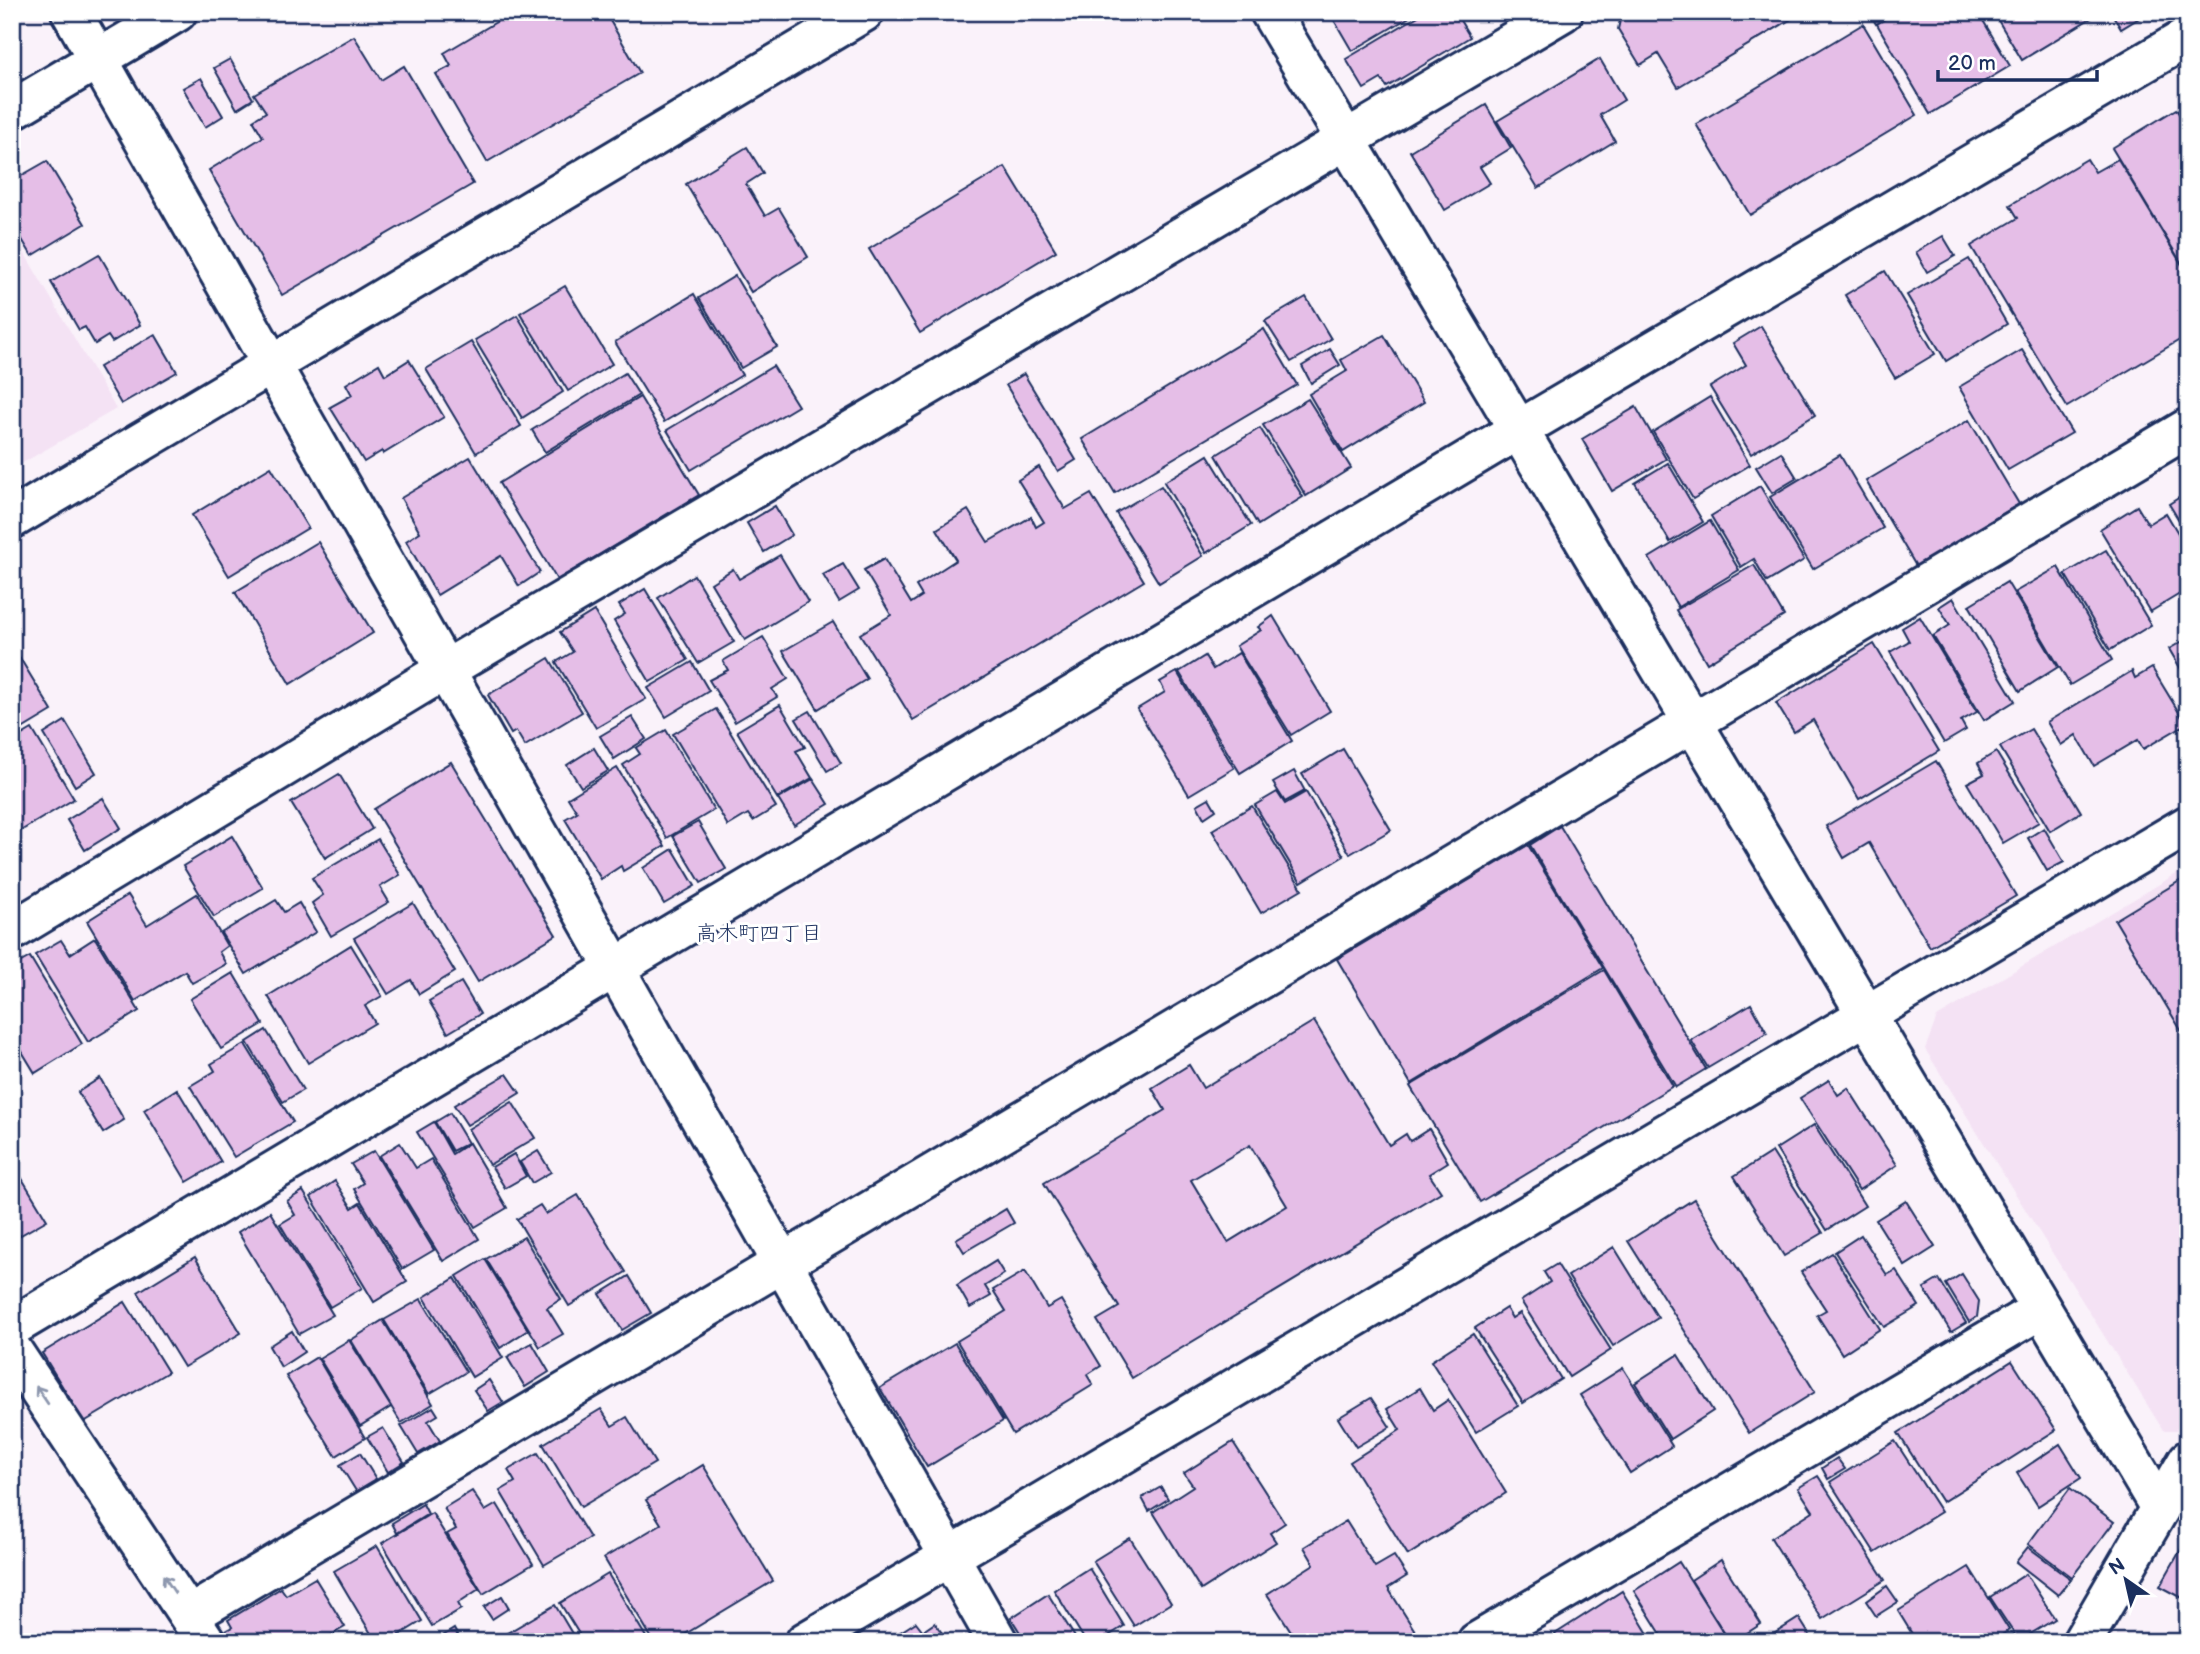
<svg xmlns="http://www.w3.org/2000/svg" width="2200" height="1654" font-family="'Balsamiq Sans','Klee One',sans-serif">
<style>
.built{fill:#f4e2f4}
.building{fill:#e5bee7;stroke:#1b2f5e;stroke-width:2;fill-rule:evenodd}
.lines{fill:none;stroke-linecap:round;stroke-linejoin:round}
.minor-casing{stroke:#1b2f5e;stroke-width:44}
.minor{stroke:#fff;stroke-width:38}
.oneway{stroke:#8d97ae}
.labels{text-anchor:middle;stroke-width:6;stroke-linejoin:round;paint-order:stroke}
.neighbourhood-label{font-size:21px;fill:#1b2f5e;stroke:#fff}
</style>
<rect width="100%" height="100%" fill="#faf2fa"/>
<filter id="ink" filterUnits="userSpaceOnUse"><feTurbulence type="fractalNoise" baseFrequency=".0143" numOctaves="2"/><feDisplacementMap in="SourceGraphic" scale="14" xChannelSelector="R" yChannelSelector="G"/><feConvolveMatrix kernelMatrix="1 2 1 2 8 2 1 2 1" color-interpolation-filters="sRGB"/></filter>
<g filter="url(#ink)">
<g class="built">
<polygon points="12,232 116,409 12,469"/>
<polygon points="2188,867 2188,1410 2176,1430 2163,1430 1925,1049 1937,1017"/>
</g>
<g class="building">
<polygon points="513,12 605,12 640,73 487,162 436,74 451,66 444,53"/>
<polygon points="1346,12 1418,12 1352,51 1334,20"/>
<polygon points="1425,12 1455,12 1470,37 1387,87 1381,79 1364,89 1346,59"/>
<polygon points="1628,12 1803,12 1678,87 1658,54 1640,65 1618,29 1621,16"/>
<polygon points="1869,12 1896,12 1876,24"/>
<polygon points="1897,12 1978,12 2010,66 1930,114 1877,24"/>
<polygon points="1993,12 2101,12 2022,60"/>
<polygon points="2111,12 2149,12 2121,29"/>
<polygon points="1863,24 1917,115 1750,215 1696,124"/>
<polygon points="354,36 381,80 404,66 473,184 282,295 209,170 263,137 253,120 266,112 254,94"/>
<polygon points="230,59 253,99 237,109 214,68"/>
<polygon points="1600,59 1624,100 1600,115 1615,141 1538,188 1497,121"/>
<polygon points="201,78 223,116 205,127 183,88"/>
<polygon points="2188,104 2188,128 2177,110"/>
<polygon points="1486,105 1511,148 1480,167 1490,183 1445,210 1410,151"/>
<polygon points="2176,109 2188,128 2188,274 2112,148"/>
<polygon points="747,147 763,173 746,184 765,216 779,208 808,257 751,292 686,184"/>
<polygon points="2087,159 2095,172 2118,159 2188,275 2188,335 2067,407 1971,246 2018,218 2010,205"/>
<polygon points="47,161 85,224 32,256 12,223 12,181"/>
<polygon points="1005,167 1056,251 920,333 869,249"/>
<polygon points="1943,236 1955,256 1927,272 1916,252"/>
<polygon points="99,254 140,325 112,342 108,336 95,344 85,327 79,330 51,282"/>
<polygon points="1969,259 2007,324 1946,361 1907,295"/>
<polygon points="1885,271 1935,354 1895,378 1845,295"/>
<polygon points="735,276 777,347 741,368 699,298"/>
<polygon points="565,286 612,364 568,391 520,313"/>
<polygon points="694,294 742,375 664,422 615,342"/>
<polygon points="1306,297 1331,339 1291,362 1265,321"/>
<polygon points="517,315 563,392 522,418 475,340"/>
<polygon points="1761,326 1815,415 1751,454 1710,387 1746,365 1733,343"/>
<polygon points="1264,329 1297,385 1115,493 1082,439"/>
<polygon points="155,334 177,372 121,404 99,367"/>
<polygon points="1384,335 1424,402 1343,452 1309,394 1347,371 1341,360"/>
<polygon points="471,342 521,426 476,453 426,369"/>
<polygon points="1330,349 1340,365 1311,383 1302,366"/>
<polygon points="2022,350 2072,433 2008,470 1959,387"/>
<polygon points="409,360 444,417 383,454 382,451 364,462 330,407 352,395 346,384 379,364 385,375"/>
<polygon points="773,366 798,406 691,470 667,430"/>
<polygon points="625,373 639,395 545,452 532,430"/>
<polygon points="1024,374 1076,460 1058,471 1006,385"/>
<polygon points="640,397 699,495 557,580 499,483"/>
<polygon points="1710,397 1750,465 1693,499 1653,432"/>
<polygon points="1308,399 1351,468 1306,496 1263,425"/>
<polygon points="1636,407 1666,459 1612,491 1582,439"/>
<polygon points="1969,420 2019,504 1916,566 1866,481"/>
<polygon points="1260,428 1303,497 1258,525 1216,455"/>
<polygon points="1781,452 1797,478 1772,493 1756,467"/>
<polygon points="1208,455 1251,525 1206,553 1164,482"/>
<polygon points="1840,455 1883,528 1813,569 1770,497"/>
<polygon points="470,457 540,572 519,586 501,556 437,595 406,541 420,532 401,498"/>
<polygon points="1668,463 1703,522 1670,542 1635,483"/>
<polygon points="271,467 308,528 229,576 192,515"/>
<polygon points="1039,467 1065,509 1091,494 1144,581 913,720 860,634 891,615 864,570 884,559 911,603 922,596 916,586 956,560 937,529 968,510 988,542 1031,517 1036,527 1044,522 1018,480"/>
<polygon points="1161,486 1203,556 1159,583 1116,513"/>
<polygon points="1760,486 1804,560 1767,582 1754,559 1741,567 1711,516"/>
<polygon points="2188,492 2188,535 2169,504"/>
<polygon points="775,506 792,535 764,552 747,523"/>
<polygon points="2137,506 2148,524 2166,513 2188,550 2188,589 2150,612 2100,529"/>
<polygon points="1710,521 1739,570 1678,607 1649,558"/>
<polygon points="318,542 373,633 290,684 235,592"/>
<polygon points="2106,550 2151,625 2110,650 2065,574"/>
<polygon points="780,555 808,602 745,640 711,583 733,569 739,579"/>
<polygon points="843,564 859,590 839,602 823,575"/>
<polygon points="1754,565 1784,616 1707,663 1676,610"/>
<polygon points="2058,567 2112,660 2070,685 2015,592"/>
<polygon points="694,575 734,642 698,663 658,598"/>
<polygon points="2007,582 2058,667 2020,691 1969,605"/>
<polygon points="645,589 688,660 650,682 614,621 625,614 619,605"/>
<polygon points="1953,598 2015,701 1984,720 1933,636 1950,625 1939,607"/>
<polygon points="594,611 646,699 596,728 556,662 573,652 560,632"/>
<polygon points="1273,616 1330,711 1291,735 1236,646 1261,630 1258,627"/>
<polygon points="1920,617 1977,712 1961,721 1966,730 1944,743 1890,652 1909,641 1902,628"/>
<polygon points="833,622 867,679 818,709 783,651"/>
<polygon points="763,637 788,679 772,689 777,697 735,722 709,680 728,670 723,661"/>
<polygon points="2188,638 2188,681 2169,649"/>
<polygon points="1874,644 1939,751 1859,799 1813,720 1794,732 1776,703"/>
<polygon points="12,645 52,711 12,735"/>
<polygon points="1239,653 1292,741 1240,773 1179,672 1205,656 1213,669"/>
<polygon points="549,658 582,712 525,746 516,731 511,734 488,695"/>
<polygon points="692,662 709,691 666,717 648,688"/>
<polygon points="2152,668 2186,724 2143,749 2138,740 2094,766 2076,735 2061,745 2047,722 2132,671 2135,678"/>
<polygon points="1177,672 1234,768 1189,795 1137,709 1165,692 1160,682"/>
<polygon points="780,705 805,747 796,751 812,778 777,798 737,731"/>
<polygon points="716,709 776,807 753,821 748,814 728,826 673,734"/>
<polygon points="810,711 841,763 827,771 796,719"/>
<polygon points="632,717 646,739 614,759 600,736"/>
<polygon points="65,721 96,773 75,786 44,734"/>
<polygon points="32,729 74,799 12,836 12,741"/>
<polygon points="2031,729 2081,812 2050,831 2000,747"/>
<polygon points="666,730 714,810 667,838 623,765 640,754 636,748"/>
<polygon points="594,748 608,771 581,787 567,765"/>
<polygon points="1343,749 1391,830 1350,854 1302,774"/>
<polygon points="1996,752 2039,822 2003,843 1967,783 1984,774 1978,763"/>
<polygon points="1936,761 2016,896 1930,947 1869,843 1844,858 1826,826"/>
<polygon points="451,762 556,935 478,982 374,809"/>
<polygon points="617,768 665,846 623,871 621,866 601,879 565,819 577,812 568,798"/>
<polygon points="1294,771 1305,791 1285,802 1273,783"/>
<polygon points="339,774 372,829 325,858 291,803"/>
<polygon points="813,779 829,804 794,825 778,799"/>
<polygon points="1277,792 1285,804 1306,792 1344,856 1301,882 1255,805"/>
<polygon points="103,798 121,828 85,850 67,820"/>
<polygon points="1209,798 1216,810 1204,818 1197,805"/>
<polygon points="1252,806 1302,889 1261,913 1212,830"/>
<polygon points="698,822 726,869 701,883 673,836"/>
<polygon points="1560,826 1706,1069 1676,1087 1530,845"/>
<polygon points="2044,828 2064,862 2047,871 2028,838"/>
<polygon points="232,836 263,888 214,917 183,866"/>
<polygon points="378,839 400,875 380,887 389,902 331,936 312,903 323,895 312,878"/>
<polygon points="1528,845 1603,968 1411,1084 1337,959"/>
<polygon points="673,849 695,886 664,904 643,868"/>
<polygon points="2188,876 2188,1042 2115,920"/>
<polygon points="197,894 227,946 219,952 226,964 192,983 185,971 135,1001 87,921 128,895 147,925"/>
<polygon points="276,900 284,912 299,903 316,932 246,974 221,933"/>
<polygon points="413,903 455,972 419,994 411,980 388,994 354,938"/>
<polygon points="95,938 139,1011 88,1042 35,955 61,940 70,954"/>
<polygon points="351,945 382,996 365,1006 375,1023 308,1063 268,996"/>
<polygon points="30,957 82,1044 35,1073 12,1035 12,967"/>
<polygon points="1604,970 1673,1086 1480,1202 1410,1086"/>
<polygon points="233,973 263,1024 221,1049 190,999"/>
<polygon points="461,982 480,1014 448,1033 429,1001"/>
<polygon points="1751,1004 1767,1033 1708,1068 1691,1040"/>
<path d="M 1314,1021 L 1389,1145 L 1406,1134 L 1410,1141 L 1429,1129 L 1448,1162 L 1429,1174 L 1441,1192 L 1132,1378 L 1097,1320 L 1119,1307 L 1044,1183 L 1165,1110 L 1152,1088 L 1189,1065 L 1203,1088 ZM 1250,1145 L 1287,1206 L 1228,1242 L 1191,1180 Z"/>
<polygon points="266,1030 303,1090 283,1102 247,1042"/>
<polygon points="245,1044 293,1122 234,1157 190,1086 215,1071 211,1064"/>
<polygon points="507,1074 520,1093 467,1125 454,1105"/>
<polygon points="100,1078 124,1120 103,1133 78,1092"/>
<polygon points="1829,1080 1838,1095 1848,1088 1897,1165 1859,1190 1800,1098"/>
<polygon points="177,1089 221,1162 187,1182 144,1110"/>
<polygon points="512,1102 535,1138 489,1165 468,1129"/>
<polygon points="450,1113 468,1143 452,1151 435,1122"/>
<polygon points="434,1122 452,1154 469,1143 507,1208 475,1227 417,1132"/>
<polygon points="1814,1125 1865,1206 1827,1230 1776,1149"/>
<polygon points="400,1143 416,1168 431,1159 479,1239 443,1261 379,1156"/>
<polygon points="374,1151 434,1250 402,1269 354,1189 363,1183 351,1164"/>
<polygon points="538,1151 551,1172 532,1183 520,1162"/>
<polygon points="1772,1152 1823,1233 1784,1256 1734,1176"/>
<polygon points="514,1154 526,1176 505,1188 492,1167"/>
<polygon points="12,1162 47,1220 12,1240"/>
<polygon points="335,1181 352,1208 360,1203 407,1282 374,1302 311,1197"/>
<polygon points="303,1191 362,1288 330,1307 280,1224 295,1215 287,1201"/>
<polygon points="578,1195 626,1272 569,1306 517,1219 540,1205 546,1214"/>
<polygon points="1694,1199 1815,1392 1749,1433 1628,1241"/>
<polygon points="1906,1201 1935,1247 1905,1266 1876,1220"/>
<polygon points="1006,1209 1014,1223 964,1252 956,1239"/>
<polygon points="270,1212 333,1315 299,1334 238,1232"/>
<polygon points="1861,1235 1887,1275 1896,1270 1919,1306 1884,1327 1835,1252"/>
<polygon points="524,1237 561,1299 547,1308 563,1334 540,1347 486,1259"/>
<polygon points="1614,1247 1658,1318 1613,1346 1568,1276"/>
<polygon points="1832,1253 1880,1329 1842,1354 1817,1315 1826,1310 1801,1272"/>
<polygon points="195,1257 241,1333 184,1367 138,1292"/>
<polygon points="485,1259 528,1330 500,1348 457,1276"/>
<polygon points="996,1261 1004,1274 985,1286 991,1296 970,1308 957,1285"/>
<polygon points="1557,1264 1611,1350 1569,1377 1521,1301 1550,1282 1544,1272"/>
<polygon points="1025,1271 1047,1308 1061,1300 1101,1366 1087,1375 1093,1385 1013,1434 957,1341 1006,1311 993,1290"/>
<polygon points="1962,1274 1979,1301 1977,1317 1969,1322 1946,1284"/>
<polygon points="629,1276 651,1313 622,1330 600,1294"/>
<polygon points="455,1278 503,1358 472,1377 424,1297"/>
<polygon points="1939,1279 1966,1323 1951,1332 1924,1288"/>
<polygon points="421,1299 466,1372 429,1394 384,1320"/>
<polygon points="125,1302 168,1372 84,1422 42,1353"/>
<polygon points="1506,1308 1512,1318 1520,1313 1561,1379 1523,1403 1475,1328"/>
<polygon points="383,1320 433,1404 401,1423 351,1340"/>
<polygon points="292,1331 304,1352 281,1367 269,1346"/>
<polygon points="1473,1334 1518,1406 1476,1432 1431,1361"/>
<polygon points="349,1340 391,1407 360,1426 319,1358"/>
<polygon points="532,1343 549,1372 525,1387 507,1357"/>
<polygon points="955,1343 1003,1421 927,1467 880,1388"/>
<polygon points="1678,1355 1713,1411 1670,1439 1635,1383"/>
<polygon points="317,1357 365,1438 336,1456 286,1376"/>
<polygon points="2012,1361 2056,1430 1942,1502 1898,1433"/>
<polygon points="1623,1368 1672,1446 1630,1473 1580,1395"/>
<polygon points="489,1380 503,1402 488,1411 474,1390"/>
<polygon points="1420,1388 1433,1410 1448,1400 1506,1493 1408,1555 1350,1462 1400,1430 1387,1409"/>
<polygon points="1371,1398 1390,1427 1356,1447 1338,1418"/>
<polygon points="433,1407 438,1415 428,1421 440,1441 418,1454 401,1426"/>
<polygon points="601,1409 612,1426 627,1417 655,1463 581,1507 543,1444"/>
<polygon points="383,1428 404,1462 388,1472 367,1437"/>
<polygon points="1895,1441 1941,1512 1875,1553 1830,1482"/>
<polygon points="1233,1442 1285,1523 1270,1533 1276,1542 1201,1590 1153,1512 1193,1486 1184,1473"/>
<polygon points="2060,1444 2081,1478 2038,1506 2017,1473"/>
<polygon points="360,1453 376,1479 356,1491 340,1465"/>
<polygon points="538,1453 590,1538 544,1565 500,1491 515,1482 508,1470"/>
<polygon points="1837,1458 1845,1469 1828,1479 1822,1468"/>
<polygon points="703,1465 773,1581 672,1642 654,1642 604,1558 661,1524 646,1500"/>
<polygon points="1818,1476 1885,1580 1822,1619 1771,1538 1813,1511 1798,1488"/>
<polygon points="1161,1487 1168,1499 1149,1511 1142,1498"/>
<polygon points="2070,1488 2114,1522 2072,1577 2028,1544"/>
<polygon points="472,1491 485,1511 497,1504 533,1564 483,1594 447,1534 456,1529 444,1508"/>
<polygon points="423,1504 428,1514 397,1533 392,1523"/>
<polygon points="432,1513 479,1589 458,1603 461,1609 432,1626 382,1543"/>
<polygon points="1346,1521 1375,1567 1394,1556 1407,1576 1388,1588 1415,1631 1398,1642 1298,1642 1267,1594 1314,1564 1304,1547"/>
<polygon points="2188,1537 2188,1601 2160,1586"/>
<polygon points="1130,1538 1171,1603 1134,1626 1093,1561"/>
<polygon points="377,1546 422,1621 388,1642 376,1642 334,1571"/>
<polygon points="2028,1547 2071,1579 2058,1595 2016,1562"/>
<polygon points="1721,1560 1761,1624 1733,1642 1730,1642 1691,1580"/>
<polygon points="1679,1562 1725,1635 1715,1642 1666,1642 1634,1591"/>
<polygon points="1969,1567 2009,1630 1991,1642 1917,1642 1898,1611"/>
<polygon points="1089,1568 1124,1626 1099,1642 1086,1642 1054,1590"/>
<polygon points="608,1574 649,1642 584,1642 560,1603"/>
<polygon points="2026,1574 2055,1619 2019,1641 1990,1597"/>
<polygon points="315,1578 345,1627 319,1642 228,1642 223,1632 232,1627 228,1620 281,1588 286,1595"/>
<polygon points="1887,1586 1898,1602 1876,1616 1866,1601"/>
<polygon points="1622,1591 1653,1642 1559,1642 1555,1634"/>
<polygon points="1048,1594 1078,1642 1026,1642 1011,1618"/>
<polygon points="502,1596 509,1608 492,1619 484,1607"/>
<polygon points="555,1605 577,1642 507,1642 504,1635"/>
<polygon points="1799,1618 1814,1642 1761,1642"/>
<polygon points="916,1622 923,1631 935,1623 948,1642 885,1642"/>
<polygon points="454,1629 461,1642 439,1642 438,1639"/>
</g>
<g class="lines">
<defs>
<g id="minor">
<polyline points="71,12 998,1642"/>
<polyline points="1270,12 2160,1508"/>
<polyline points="12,110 177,12"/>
<polyline points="12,519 864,12"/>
<polyline points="12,931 445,670 1563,12"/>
<polyline points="12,1327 1518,430 2188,37"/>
<polyline points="12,1350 206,1642"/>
<polyline points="190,1615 2188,428"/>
<polyline points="805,1642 2188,825"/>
<polyline points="1477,1642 2041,1309"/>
<polyline points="2082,1642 2188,1460"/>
</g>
</defs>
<use href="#minor" class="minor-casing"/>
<use href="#minor" class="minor"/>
</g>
<defs><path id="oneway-shaft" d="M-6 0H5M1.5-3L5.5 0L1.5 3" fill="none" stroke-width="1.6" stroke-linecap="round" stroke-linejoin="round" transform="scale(1.75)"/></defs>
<g class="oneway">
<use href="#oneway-shaft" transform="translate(42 1395) rotate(-124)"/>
<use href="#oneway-shaft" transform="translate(169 1584) rotate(-124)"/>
</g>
</g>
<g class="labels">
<g class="neighbourhood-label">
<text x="759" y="940">高木町四丁目</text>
</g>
</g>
<rect width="2200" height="1654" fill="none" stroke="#fff" stroke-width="42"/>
<rect x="21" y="21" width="2158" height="1612" fill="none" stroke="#1b2f5e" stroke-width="2.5" filter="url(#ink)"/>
<g transform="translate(2126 1580) rotate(326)" stroke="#ffffff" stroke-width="5" paint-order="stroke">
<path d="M0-5L12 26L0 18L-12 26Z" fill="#1b2f5e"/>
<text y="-10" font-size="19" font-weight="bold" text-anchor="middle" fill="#1b2f5e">N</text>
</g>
<path d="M1938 70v10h159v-10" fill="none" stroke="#1b2f5e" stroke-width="3.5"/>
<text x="1948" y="70" font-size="21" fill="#1b2f5e" stroke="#ffffff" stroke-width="5" paint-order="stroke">20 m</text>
</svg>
